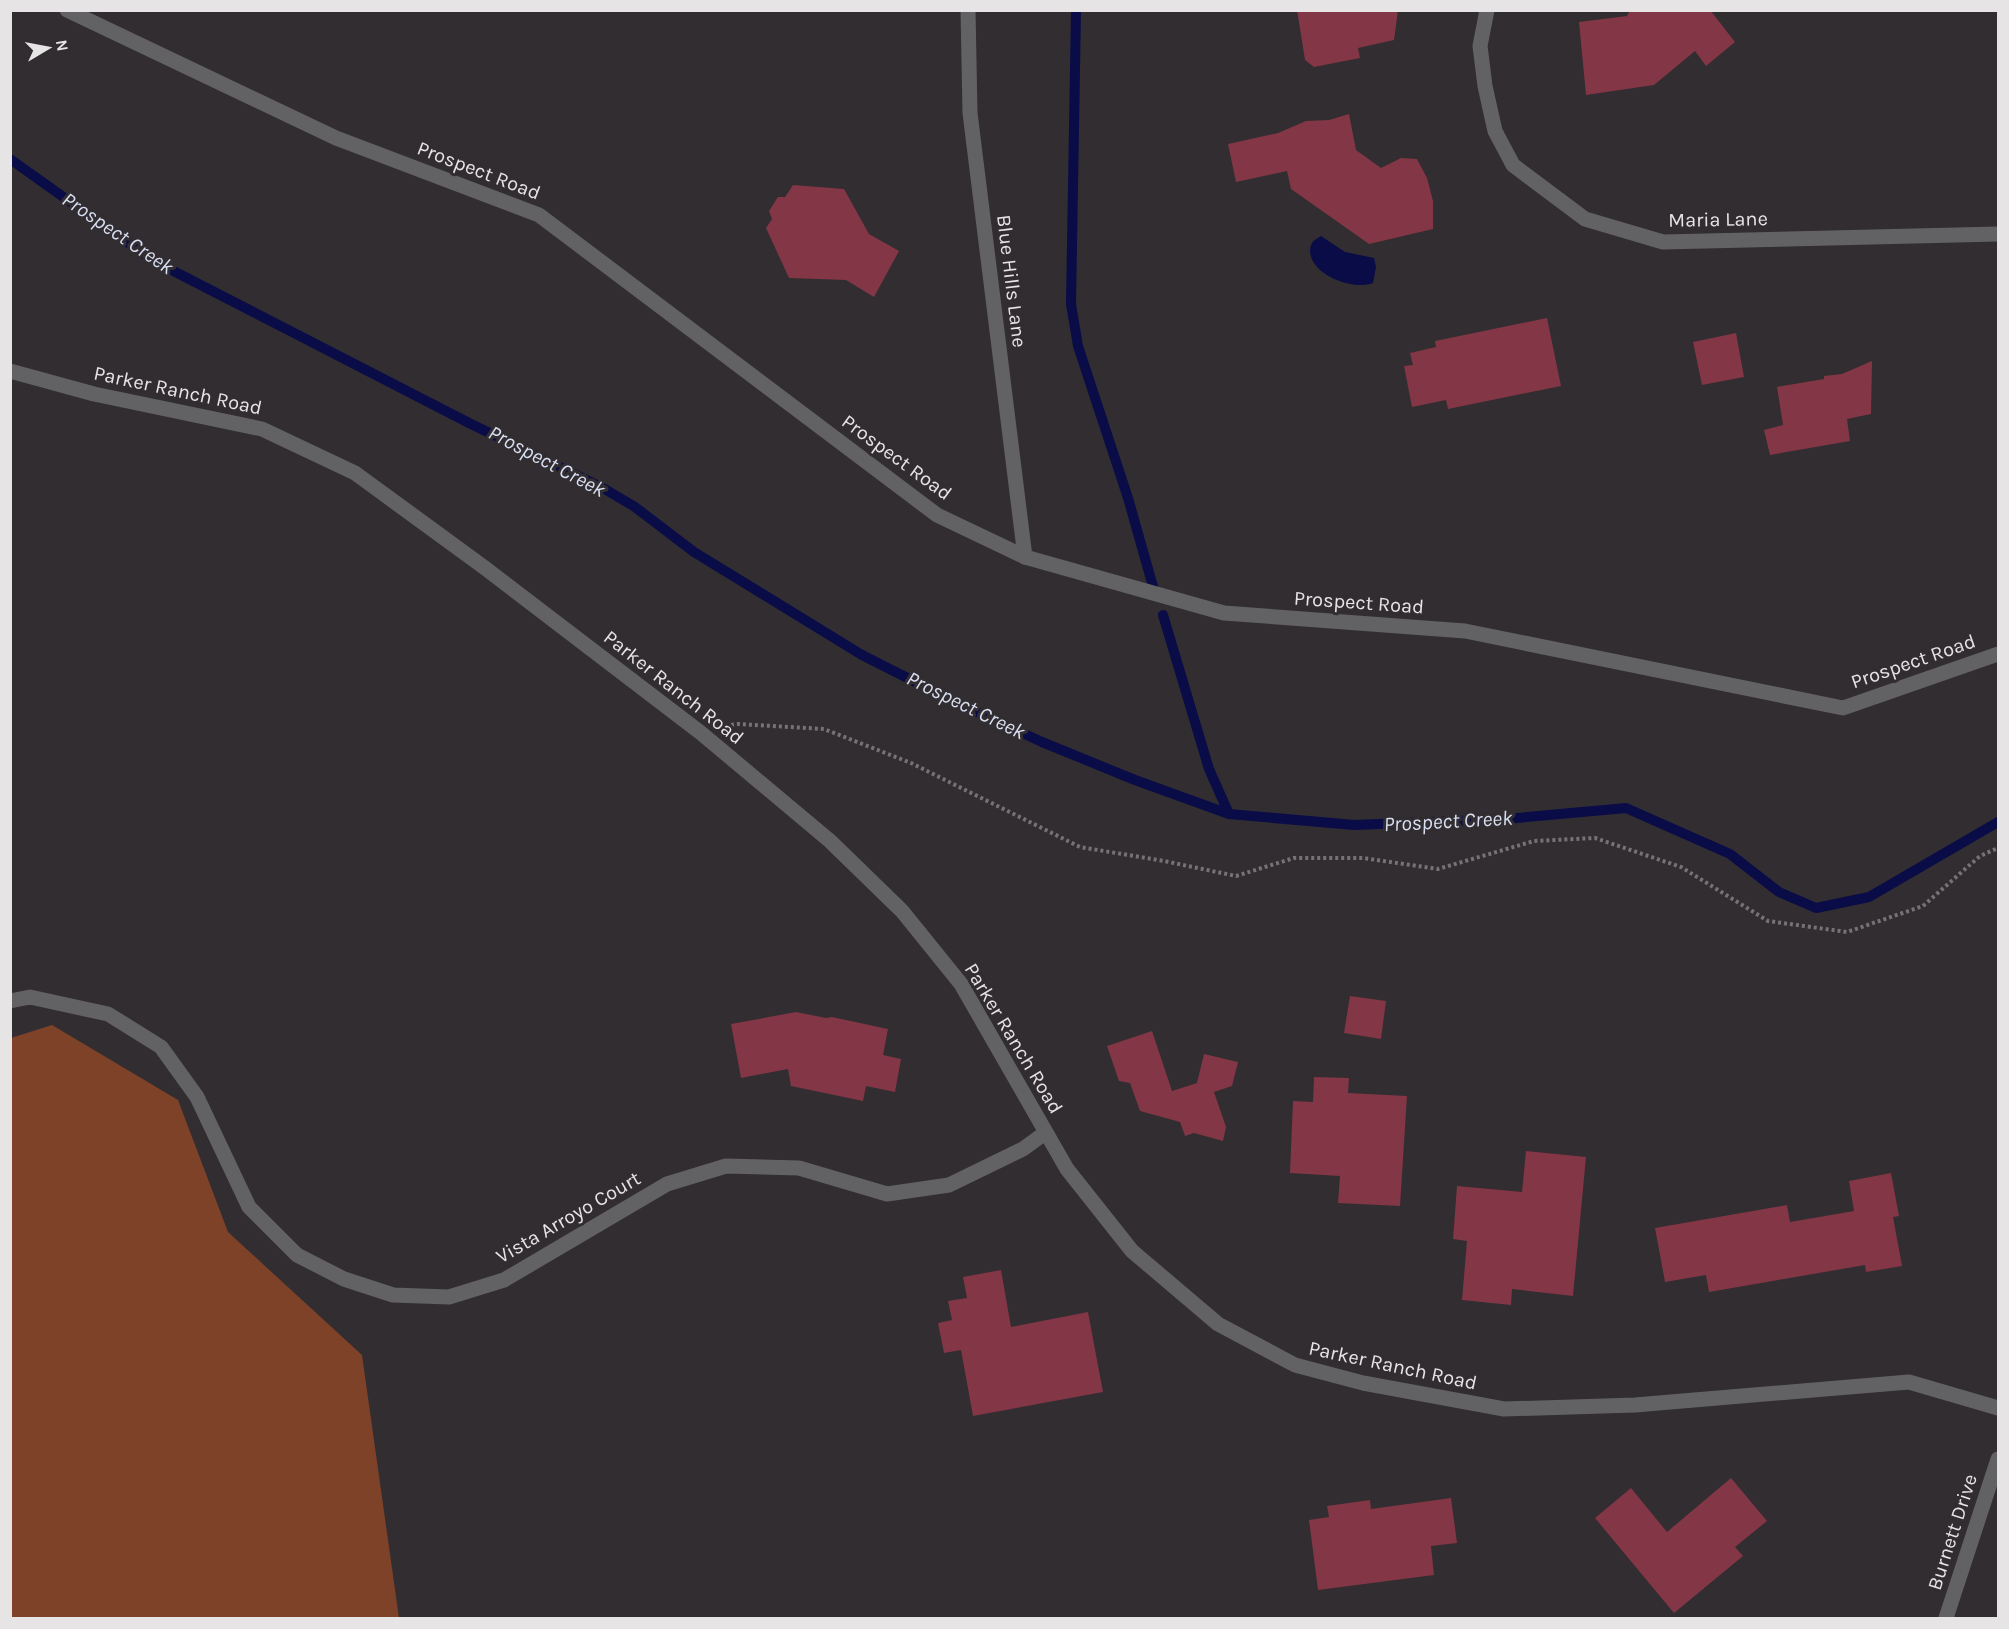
<svg xmlns="http://www.w3.org/2000/svg" width="2009" height="1629" font-family="Karla,sans-serif">
<style>
.green{fill:#7e4229}
.water{fill:#090c47}
.lines{fill:none;stroke-linecap:round;stroke-linejoin:round}
.stream{stroke:#090c47;stroke-width:10}
.building{fill:#833646}
.path{stroke:#767275;stroke-width:4;stroke-dasharray:3 3;stroke-linecap:butt}
.minor{stroke:#626264;stroke-width:15}
.tertiary{stroke:#626264;stroke-width:15}
.labels{text-anchor:middle;stroke-width:6;stroke-linejoin:round;paint-order:stroke}
.street-label{font-size:20px;fill:#e7e4e6;stroke:#312d30}
.water-label{font-size:21px;font-style:italic;fill:#d8dff2;stroke:#312d30}
</style>
<rect width="100%" height="100%" fill="#312d30"/>
<polygon class="green" points="52,1025 178,1100 228,1232 362,1355 399,1618 11,1618 11,1038"/>
<path class="water" d="M 1321,236 L 1345,252 L 1374,258 L 1376,267 L 1373,283 C 1353,291 1310,275 1310,250 C 1311,242 1314,240 1321,236 Z"/>
<g class="lines">
<g class="stream">
<polyline points="1076,10 1071,304 1078,346 1128,498 1154,590"/>
<polyline points="10,159 152,260 471,424 603,488 635,507 694,552 862,655 951,700 1042,742 1135,780 1229,814 1354,825 1506,819 1626,808 1730,854 1779,892 1816,908 1869,897 1998,822"/>
<polyline points="1163,615 1209,769 1229,814"/>
</g>
</g>
<g class="building">
<polygon points="1297,10 1398,10 1394,40 1358,48 1360,58 1314,67 1305,60"/>
<polygon points="1630,10 1710,10 1735,42 1706,66 1695,51 1654,85 1586,95 1579,22 1627,16"/>
<polygon points="1349,114 1356,150 1381,168 1401,158 1417,159 1427,178 1433,201 1433,229 1369,244 1291,189 1287,171 1236,182 1228,144 1278,133 1306,121 1329,120"/>
<polygon points="793,185 844,189 869,234 899,251 874,297 846,280 789,278 766,228 772,219 769,211 778,197 785,197"/>
<polygon points="1547,318 1561,386 1448,409 1446,400 1412,407 1404,366 1413,365 1410,353 1436,347 1435,341"/>
<polygon points="1736,333 1744,377 1702,385 1693,342"/>
<polygon points="1872,361 1871,414 1847,419 1850,441 1770,455 1764,430 1783,425 1777,387 1824,379 1824,376 1842,374"/>
<polygon points="1350,996 1386,1001 1381,1039 1344,1033"/>
<polygon points="796,1012 826,1018 832,1017 888,1029 883,1055 901,1059 895,1092 866,1086 863,1101 791,1086 788,1069 741,1078 731,1024"/>
<polygon points="1152,1031 1172,1091 1197,1083 1204,1054 1238,1062 1232,1086 1214,1092 1226,1127 1223,1141 1194,1133 1185,1136 1180,1122 1140,1111 1130,1083 1119,1081 1107,1046"/>
<polygon points="1314,1077 1349,1078 1348,1093 1407,1096 1400,1206 1338,1203 1340,1176 1290,1173 1293,1101 1313,1102"/>
<polygon points="1526,1151 1586,1157 1573,1296 1512,1289 1511,1305 1462,1300 1467,1241 1453,1239 1457,1186 1522,1192"/>
<polygon points="1891,1173 1899,1216 1893,1217 1902,1266 1866,1272 1865,1265 1709,1292 1706,1275 1665,1282 1655,1228 1787,1205 1790,1222 1854,1211 1849,1181"/>
<polygon points="1001,1270 1011,1327 1088,1312 1103,1392 973,1416 961,1350 944,1353 938,1323 952,1320 948,1301 967,1298 963,1277"/>
<polygon points="1731,1478 1767,1521 1735,1547 1743,1556 1674,1613 1595,1518 1631,1488 1667,1532"/>
<polygon points="1451,1498 1457,1543 1431,1546 1434,1575 1318,1590 1309,1520 1329,1517 1327,1506 1370,1500 1371,1509"/>
</g>
<g class="lines">
<polyline class="path" points="731,725 738,724 824,729 911,763 1080,847 1164,861 1236,876 1294,858 1363,858 1438,869 1534,841 1595,838 1681,867 1768,921 1847,932 1923,906 1980,856 1998,848"/>
<g class="minor">
<polyline points="968,10 970,113 1025,557"/>
<polyline points="1487,10 1480,46 1485,86 1495,131 1513,165 1585,219 1663,242 1998,234"/>
<polyline points="10,371 94,394 262,429 355,473 485,568 701,733 830,841 902,911 961,984 1067,1169 1132,1251 1218,1324 1295,1365 1363,1383 1504,1409 1635,1405 1909,1382 1998,1408"/>
<polyline points="10,1001 30,997 108,1014 161,1047 197,1097 249,1207 297,1255 344,1279 393,1295 449,1297 504,1280 667,1184 726,1166 799,1168 887,1194 949,1185 1023,1149 1045,1133"/>
<polyline points="1946,1618 1998,1459"/>
</g>
<polyline class="tertiary" points="67,10 336,138 539,215 937,515 1025,557 1224,613 1465,631 1843,708 1998,654"/>
</g>
<g class="labels">
<g class="street-label">
<text transform="translate(479 170) rotate(21)" y="7">Prospect Road</text>
<text transform="translate(1718 219) rotate(-1)" y="7">Maria Lane</text>
<text transform="translate(1012 281) rotate(83)" y="7">Blue Hills Lane</text>
<text transform="translate(178 390) rotate(12)" y="7">Parker Ranch Road</text>
<text transform="translate(897 457) rotate(36)" y="7">Prospect Road</text>
<text transform="translate(1359 602) rotate(4)" y="7">Prospect Road</text>
<text transform="translate(1913 661) rotate(-19)" y="7">Prospect Road</text>
<text transform="translate(674 687) rotate(38)" y="7">Parker Ranch Road</text>
<text transform="translate(1014 1038) rotate(59)" y="7">Parker Ranch Road</text>
<text transform="translate(568 1217) rotate(-30)" y="7">Vista Arroyo Court</text>
<text transform="translate(1393 1365) rotate(12)" y="7">Parker Ranch Road</text>
<text transform="translate(1952 1532) rotate(-72)" y="7">Burnett Drive</text>
</g>
<g class="water-label">
<text transform="translate(118 233) rotate(34)" y="7">Prospect Creek</text>
<text transform="translate(547 461) rotate(28)" y="7">Prospect Creek</text>
<text transform="translate(966 705) rotate(26)" y="7">Prospect Creek</text>
<text transform="translate(1448 821) rotate(-3)" y="7">Prospect Creek</text>
</g>
</g>
<rect width="2009" height="1629" fill="none" stroke="#e7e4e6" stroke-width="24"/>
<g transform="translate(48 48) rotate(80)" stroke="#312d30" stroke-width="4.5" paint-order="stroke">
<path d="M0-4.5L10 22L0 15L-10 22Z" fill="#e7e4e6"/>
<text y="-9" font-size="16" font-weight="bold" text-anchor="middle" fill="#e7e4e6">N</text>
</g>
</svg>
